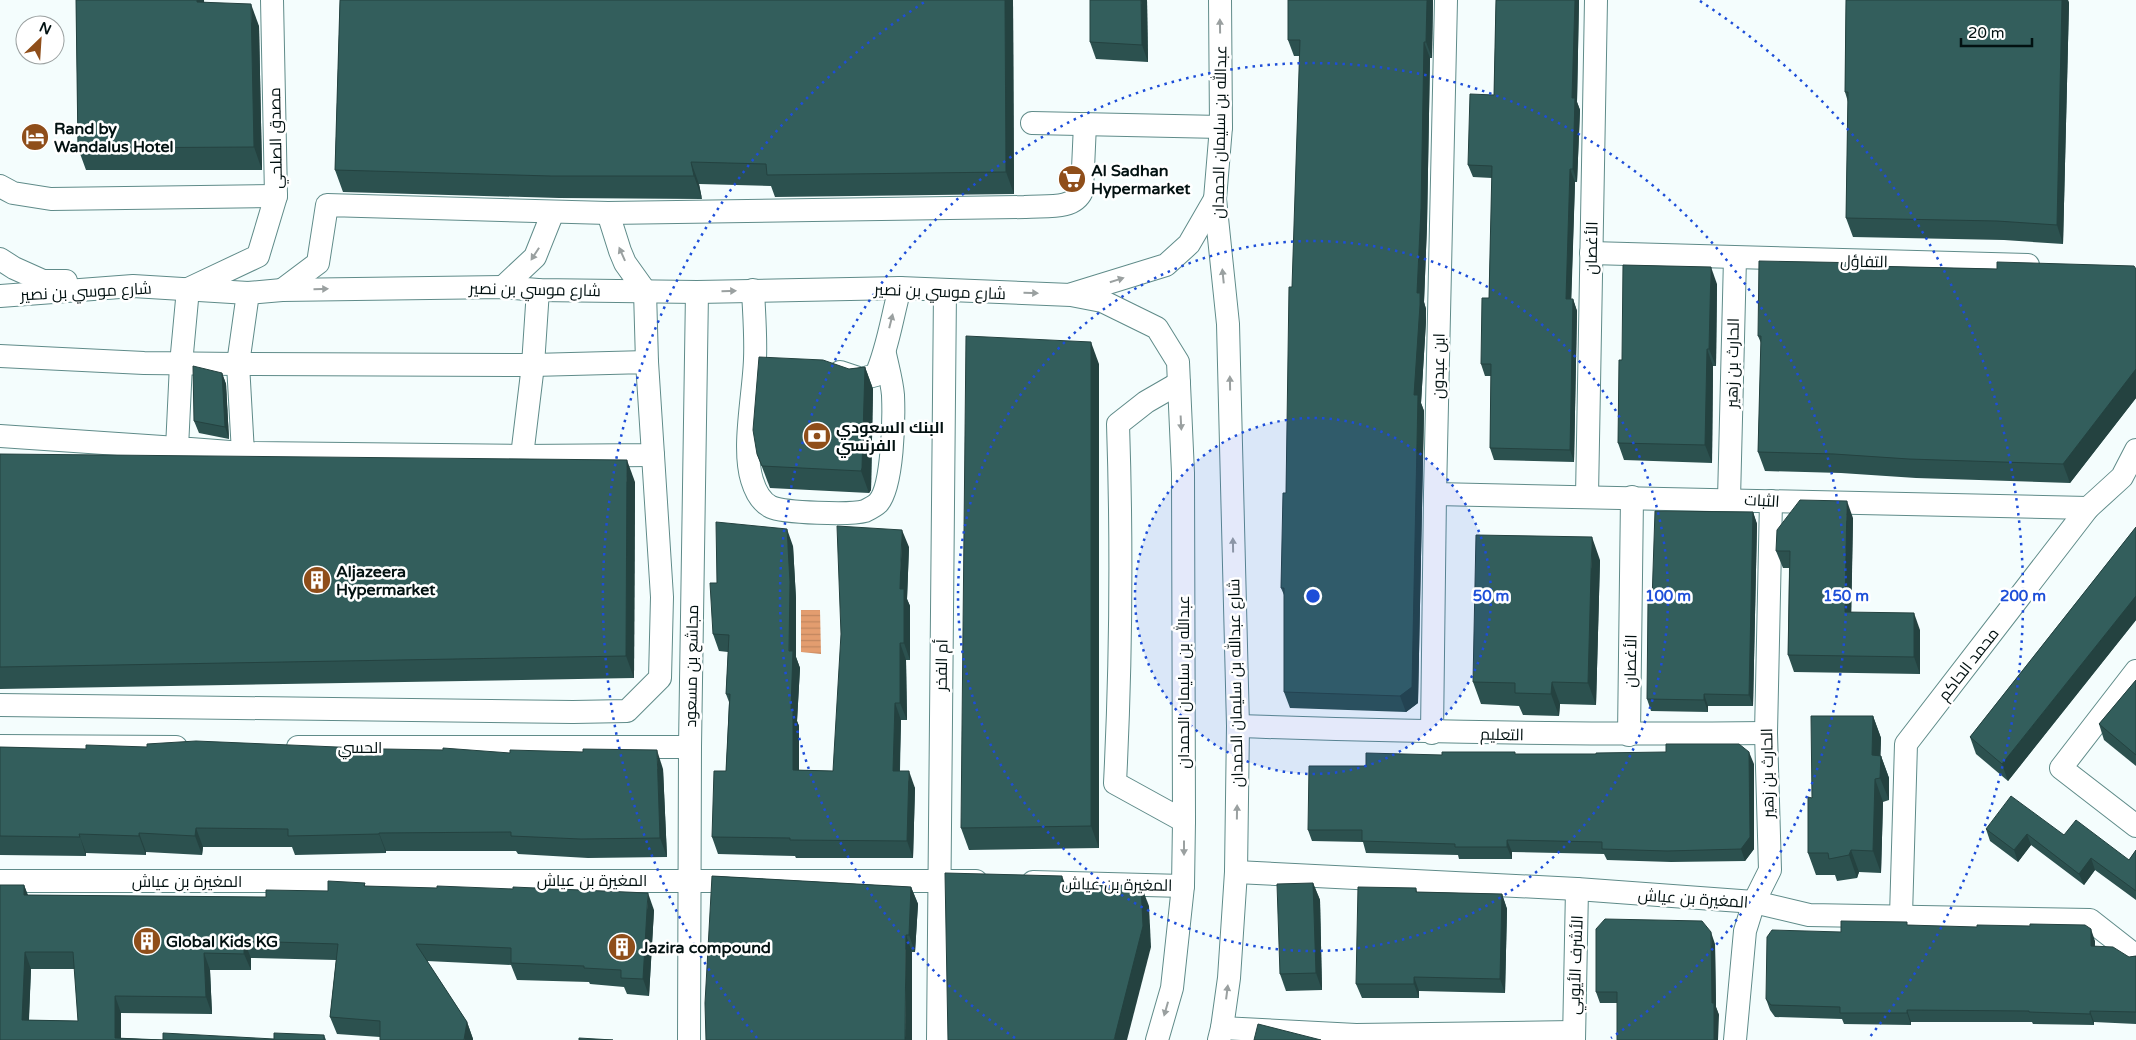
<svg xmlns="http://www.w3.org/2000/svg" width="2136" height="1040" font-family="'Varela Round',Cairo,sans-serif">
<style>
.water{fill:url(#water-rules)}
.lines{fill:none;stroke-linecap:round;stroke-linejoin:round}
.minor-casing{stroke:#5f8b89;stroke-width:24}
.minor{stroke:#fff;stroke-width:22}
.wall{fill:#2c514f;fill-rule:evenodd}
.shaded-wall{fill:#244240}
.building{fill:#335e5c;stroke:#244240;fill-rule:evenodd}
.oneway{fill:#9aa0a0}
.ring{fill:none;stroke:#1d4ed8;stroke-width:2.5;stroke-dasharray:2.5 5}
.labels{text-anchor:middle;stroke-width:5;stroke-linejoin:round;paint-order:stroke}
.poi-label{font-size:16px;font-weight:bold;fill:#021111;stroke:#fff;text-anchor:start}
.street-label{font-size:16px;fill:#021111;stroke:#fff}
.centre{fill:#1d4ed8;stroke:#fff;stroke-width:2.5}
.ring-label{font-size:15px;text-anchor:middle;font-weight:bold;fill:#1d4ed8;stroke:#fff;stroke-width:5;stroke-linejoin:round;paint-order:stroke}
</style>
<defs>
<pattern id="water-rules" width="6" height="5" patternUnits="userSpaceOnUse" patternTransform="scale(1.25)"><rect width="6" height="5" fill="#e39d6f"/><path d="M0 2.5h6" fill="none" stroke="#c1865f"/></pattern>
</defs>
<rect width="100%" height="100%" fill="#f4fdfd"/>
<polygon class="water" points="801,610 820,610 821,654 801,652"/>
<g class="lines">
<defs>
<g id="minor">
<polyline points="1032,123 1221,127"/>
<polyline points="0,186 13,193 51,199 276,196"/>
<polyline points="608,213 620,251 625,263 645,291 647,362"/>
<polyline points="1591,253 2028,265"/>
<polyline points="0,259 14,268 43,281 66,281"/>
<polyline points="503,287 535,257 553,212"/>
<path d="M 282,290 L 318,263 L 327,205 L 608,213 L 1025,207 C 1044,205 1073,211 1082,191 L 1085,124"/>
<path d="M 753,290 C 754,313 756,336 755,359 C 754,393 742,448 752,480 C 755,490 761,502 771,507 C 784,513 851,515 865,511 C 869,509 875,506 878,503 C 893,487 894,418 893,395 C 892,382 888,368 885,354"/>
<polyline points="1072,294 1166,265 1189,244 1215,199"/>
<polyline points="0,296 133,286 248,293 282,290 503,287 538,290 697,292 900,288 1071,295 1102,301 1157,328 1178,362 1183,473 1184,821 1183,886 1172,988 1157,1040"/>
<polyline points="0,356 144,363 238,364 248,293"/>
<polygon points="647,362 653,455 522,456 243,453 238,364 533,365"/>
<path d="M 840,372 L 861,379 L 876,375 C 888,348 892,317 900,288"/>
<path d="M 1179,383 L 1146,402 L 1118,424 C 1122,544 1121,664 1115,783 L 1184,821"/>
<polyline points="0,436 177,448"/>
<polyline points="243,453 177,448 181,364 188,289 258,256 276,196 272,0"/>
<polyline points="522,456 533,365 538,290"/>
<polyline points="1435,494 2088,508"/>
<polyline points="1587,496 1596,0"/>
<polyline points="1729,499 1735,258"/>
<polyline points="2136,671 2061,768 2136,826"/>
<polyline points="0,705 573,712 627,711 660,678 662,597 653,455"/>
<path d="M 1238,726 C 1414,732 1590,735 1766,733"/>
<polyline points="1432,733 1435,494 1446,0"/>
<polyline points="1629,735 1632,497"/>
<polyline points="0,746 176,747"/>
<polyline points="298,747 690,747"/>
<polyline points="1236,872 1577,889 1754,902 1809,915 2090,920 2136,956"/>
<polyline points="0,881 976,881"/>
<polyline points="1033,882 1183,886"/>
<polyline points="1901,916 1906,744 2088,508 2122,477 2136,450"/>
<polyline points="1222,1028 1356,1035 1573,1032"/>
<polyline points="689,1040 690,747 697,292"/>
<polyline points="938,1040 945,290"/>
<polyline points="1219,1040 1222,1028 1229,978 1236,872 1238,726 1228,324 1215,199 1221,127 1220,0"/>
<polyline points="1574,1040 1577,889"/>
<polyline points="1735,1040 1745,931 1754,902 1770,870 1766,733 1771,501"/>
</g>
</defs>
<use href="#minor" class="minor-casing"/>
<use href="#minor" class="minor"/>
</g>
<g class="wall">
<polygon points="76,0 204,0 204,2 259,26 262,170 86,170 78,148"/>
<polygon points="340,0 1013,0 1014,194 775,197 771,186 699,184 702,199 559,198 343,192 335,170"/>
<polygon points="1147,0 1148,62 1096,59 1090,42"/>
<polygon points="1433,0 1432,58 1430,58 1427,225 1424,302 1426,309 1426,321 1421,403 1424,411 1418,703 1406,712 1290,708 1284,692 1284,595 1281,588 1286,493 1300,56 1294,56 1288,40"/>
<polygon points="1496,0 1579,0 1577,102 1580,110 1577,182 1575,182 1571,299 1573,299 1577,311 1574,462 1494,460 1490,448 1491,376 1485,376 1481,364 1489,298 1492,178 1473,177 1468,165 1494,95"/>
<polygon points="1846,0 2068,0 2069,3 2063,244 2004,240 1853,237 1846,218 1848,102 1845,92"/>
<polygon points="1867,263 1868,266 1997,269 2136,269 2136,398 2070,483 1916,478 1841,473 1765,471 1758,452 1761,343 1758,336"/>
<polygon points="1717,284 1716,366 1713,366 1712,463 1624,460 1618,443 1622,360"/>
<polygon points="1099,364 1099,848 969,850 961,828"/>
<polygon points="865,367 873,389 871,490 869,493 770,488 757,454 849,369"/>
<polygon points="222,373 226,384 229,439 199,433 194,421"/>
<polygon points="0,454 635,482 634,678 0,689"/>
<polygon points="1753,512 1757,524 1753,706 1708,706 1708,712 1651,711 1647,699 1652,601"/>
<polygon points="1853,518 1851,612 1920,630 1920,674 1794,672 1788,655 1789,568 1783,568 1776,551"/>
<polygon points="2136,527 2136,620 2008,781 1976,754 1970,737"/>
<polygon points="793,546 796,599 796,657 800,668 797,721 799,726 799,770 833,771 909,547 907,599 910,606 910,660 906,660 907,720 901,720 900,771 915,788 913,858 796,858 795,856 718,854 712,837 726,771 729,702 726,694 728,652 719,651 713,634 717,583"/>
<polygon points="1600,560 1596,705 1560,704 1559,716 1523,715 1519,706 1481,704 1473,682"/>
<polygon points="2136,680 2136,766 2104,740 2099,724"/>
<polygon points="1873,716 1881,738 1880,756 1881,756 1889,778 1889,800 1883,802 1881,873 1859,872 1857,878 1837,881 1835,875 1816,875 1808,853 1812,798"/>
<polygon points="0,747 663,769 667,857 588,858 518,854 516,851 386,851 386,853 295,855 292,847 203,847 202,855 146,852 146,855 86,853 86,856 0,855"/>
<polygon points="1516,754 1754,764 1754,849 1745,861 1671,862 1607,860 1604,854 1512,852 1512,859 1459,859 1458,855 1366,853 1363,842 1312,841 1308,830 1366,766 1442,755"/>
<polygon points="1986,829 2064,835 2129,860 2136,850 2136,900 2095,870 2084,885 2031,845 2018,862 1990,841"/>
<polygon points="712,876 911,887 918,904 915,952 912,952"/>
<path d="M 365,883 L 365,886 L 654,910 L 649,996 L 627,994 L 624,987 L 590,984 L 589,982 L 517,980 L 511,965 L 427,961 L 467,1022 L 473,1039 L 380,1037 L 337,1034 L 330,1017 L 336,960 L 251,958 L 251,970 L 210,970 L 212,1014 L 121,1013 L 121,1038 L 163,1040 L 274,1039 L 324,1035 L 326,1040 L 0,1040 L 24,885 L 28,895 L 266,897 L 328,891 ZM 31,969 L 75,969 L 78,1021 L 29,1020 Z"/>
<polygon points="1313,883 1320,900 1322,990 1286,991 1280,974"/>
<polygon points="1416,888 1417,892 1502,894 1507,909 1505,993 1419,991 1419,998 1362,998 1356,984"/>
<polygon points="1908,925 2095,941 2095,946 2129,957 2136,956 2136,1024 2094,1022 2094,1025 2033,1024 2032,1022 1911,1022 1911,1025 1844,1024 1842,1019 1775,1017 1770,1010 1766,999 1841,932"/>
<polygon points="1715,944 1716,1007 1719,1015 1617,1003 1600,1003 1596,992"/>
</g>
<g class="shaded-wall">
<polygon points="197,0 204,0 205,24 197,2"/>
<polygon points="1005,0 1013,0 1014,194 1006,172"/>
<polygon points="1141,0 1147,0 1148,62 1142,45"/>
<polygon points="1427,0 1433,0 1432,58 1426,42"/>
<polygon points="1575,0 1579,0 1577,102 1580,110 1577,182 1573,169 1572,98"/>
<polygon points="2062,0 2068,0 2069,3 2063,244 2057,225"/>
<polygon points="251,4 259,26 262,170 254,147"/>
<polygon points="1424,42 1430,58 1427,225 1424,302 1426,309 1426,321 1421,403 1424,411 1418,703 1406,712 1400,696 1414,395"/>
<polygon points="691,162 699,184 702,199 694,176"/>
<polygon points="1570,169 1575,182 1571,311 1566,299"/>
<polygon points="1711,267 1717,284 1716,366 1709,349"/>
<polygon points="1573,299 1577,311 1574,462 1570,450"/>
<polygon points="1091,342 1099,364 1099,848 1091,826"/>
<polygon points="1707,349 1713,366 1712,463 1705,445"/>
<polygon points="865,367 873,389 871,490 869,493 861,471"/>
<polygon points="2136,369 2136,398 2070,483 2063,464"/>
<polygon points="222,373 226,384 229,439 225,427"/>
<polygon points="627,460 635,482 634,678 626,656"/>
<polygon points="1847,501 1853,518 1851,630 1845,612"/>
<polygon points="1753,512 1757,524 1753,706 1749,695"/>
<polygon points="787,529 793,546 796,599 796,657 800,668 797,721 799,726 799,787 793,770"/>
<polygon points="902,530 909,547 907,599 910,606 910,660 904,643 900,589"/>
<polygon points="1592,537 1600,560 1596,705 1588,683"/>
<polygon points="2136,596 2136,620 2008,781 2002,764"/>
<polygon points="1914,613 1920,630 1920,674 1914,657"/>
<polygon points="900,643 906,660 907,720 900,703"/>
<polygon points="1552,682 1560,704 1559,716 1551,694"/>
<polygon points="1704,694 1708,706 1708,712 1704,700"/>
<polygon points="895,703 901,720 899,788 893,771"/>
<polygon points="1873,716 1881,738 1880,778 1872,755"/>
<polygon points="657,750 663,769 667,857 660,838"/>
<polygon points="1749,752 1754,764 1754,849 1745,861 1741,849"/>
<polygon points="1881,756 1889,778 1889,800 1880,778"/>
<polygon points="909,771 915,788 913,858 907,841"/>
<polygon points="1875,779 1883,802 1881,873 1873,851"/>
<polygon points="196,828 203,847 202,855 195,836"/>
<polygon points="139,833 146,852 146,855 139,836"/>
<polygon points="379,833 386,851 386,853 379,834"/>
<polygon points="79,834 86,853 86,856 80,837"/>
<polygon points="2027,834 2031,845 2018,862 2014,850"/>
<polygon points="1507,840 1512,852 1512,859 1507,847"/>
<polygon points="1851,850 1859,872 1857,878 1849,855"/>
<polygon points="2091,858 2095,870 2084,885 2079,874"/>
<polygon points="1062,876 1070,896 1062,886"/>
<polygon points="1313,883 1320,900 1322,990 1316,973"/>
<polygon points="24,885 30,902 24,895"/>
<polygon points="1141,885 1149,906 1151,947 1127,1040 1114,1040"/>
<polygon points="911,887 918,904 915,952 909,935"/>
<polygon points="648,893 654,910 649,996 643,979"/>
<polygon points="1502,894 1507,909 1505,993 1500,979"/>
<polygon points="2091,929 2095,941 2095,958 2091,946"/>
<polygon points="1711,932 1715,944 1716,1007 1719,1015 1718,1040 1714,1040 1712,1003"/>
<polygon points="906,935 912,952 912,1040 905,1040"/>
<polygon points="244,941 251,958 251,970 244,954"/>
<polygon points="25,952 31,969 28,1037 22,1020"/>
<polygon points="204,953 210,970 212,1014 206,997"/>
<polygon points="1414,977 1419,991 1419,998 1414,984"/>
<polygon points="115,996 121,1013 121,1040 115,1038"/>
<polygon points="1907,1010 1911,1022 1911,1025 1907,1013"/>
<polygon points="2090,1011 2094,1022 2094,1025 2090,1014"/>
<polygon points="467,1022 473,1039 473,1040 464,1040"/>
</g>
<g class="building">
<polygon points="76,0 197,0 197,2 251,4 254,147 78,148"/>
<polygon points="340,0 1005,0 1006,172 767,175 766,164 691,162 694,176 551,176 335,170"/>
<polygon points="1090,0 1141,0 1142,45 1090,42"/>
<polygon points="1288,0 1427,0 1426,42 1424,42 1421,209 1417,293 1420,293 1420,305 1414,395 1418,395 1412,687 1400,696 1284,692 1284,588 1281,588 1283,493 1286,493 1289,287 1292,287 1300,40 1288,40"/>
<polygon points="1496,0 1575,0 1572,98 1575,98 1573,169 1570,169 1566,299 1573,299 1570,450 1490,448 1491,364 1481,364 1482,298 1489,298 1492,166 1468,165 1470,94 1494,95"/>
<polygon points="1846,0 2062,0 2057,225 1997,221 1846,218 1848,92 1845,92"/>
<polygon points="1759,261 1867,263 1867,266 1997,269 1997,262 2134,266 2136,269 2136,369 2063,464 1909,459 1834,454 1758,452 1761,336 1758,336"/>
<polygon points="1623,265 1711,267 1709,349 1707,349 1705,445 1618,443 1619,360 1622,360"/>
<polygon points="966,336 1091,342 1091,826 961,828"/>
<polygon points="759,357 823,360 849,369 865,367 862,468 861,471 762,466 757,454 753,430"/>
<polygon points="193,366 222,373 225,427 194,421"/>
<polygon points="0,454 627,460 626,656 0,667"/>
<polygon points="1800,500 1847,501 1845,612 1914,613 1914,657 1788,655 1790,551 1776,551 1777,530"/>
<polygon points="1655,511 1753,512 1749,695 1704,694 1704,700 1647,699 1648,601 1652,601"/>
<polygon points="716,522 787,529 790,582 789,651 793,651 791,709 793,709 793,770 833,771 841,634 837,526 902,530 900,589 904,589 904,643 900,643 900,703 895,703 893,771 909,771 907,841 790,840 790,838 712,837 714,771 726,771 730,694 726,694 729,635 713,634 710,583 717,583"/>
<polygon points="2136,527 2136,596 2002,764 1970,737"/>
<polygon points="1476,535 1592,537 1588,683 1552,682 1551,694 1515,693 1515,683 1473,682"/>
<polygon points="2136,680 2136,755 2099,724"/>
<polygon points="1811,716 1873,716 1872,755 1881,756 1880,778 1875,779 1873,851 1851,850 1849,855 1829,859 1828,853 1808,853 1808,797 1812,798"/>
<polygon points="196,741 384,749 443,750 443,748 510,753 510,750 583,752 583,749 657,750 660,838 581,839 511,836 511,832 379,833 379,834 288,836 288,829 196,828 195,836 139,833 139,836 79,834 80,837 0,836 0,747 86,749 86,745 147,747 147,744"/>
<polygon points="1666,744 1739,744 1749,752 1750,837 1741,849 1667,851 1602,849 1602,842 1507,840 1507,847 1455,847 1455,844 1362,841 1362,830 1308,830 1309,766 1366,766 1366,753 1442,755 1442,752 1515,752 1515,754 1596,754 1596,753 1666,752"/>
<polygon points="2011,796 2064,835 2076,820 2129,860 2136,850 2136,891 2091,858 2079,874 2027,834 2014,850 1986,829"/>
<polygon points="945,873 1062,876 1062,886 1141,885 1143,926 1114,1040 948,1040"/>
<polygon points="712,876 911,887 909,935 906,935 905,1040 706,1040 705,1003"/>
<path d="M 328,881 L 365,883 L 364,886 L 437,888 L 437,886 L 513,889 L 513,887 L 648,893 L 643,979 L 621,978 L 621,970 L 584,968 L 584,966 L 511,963 L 511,948 L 416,944 L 467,1022 L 464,1040 L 380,1040 L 380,1021 L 330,1017 L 338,944 L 244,941 L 244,954 L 204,953 L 206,997 L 115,996 L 115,1038 L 163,1040 L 163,1033 L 274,1039 L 274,1033 L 324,1035 L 324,1040 L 0,1040 L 0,885 L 24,885 L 24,895 L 266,897 L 266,890 L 328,891 ZM 25,952 L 73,952 L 78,1021 L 22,1020 Z"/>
<polygon points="1313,883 1316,973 1280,974 1277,884"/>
<polygon points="1358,887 1416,888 1416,892 1502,894 1500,979 1414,977 1414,984 1356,984"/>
<polygon points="1605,919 1702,921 1711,932 1712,1003 1714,1003 1714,1040 1617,1040 1617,992 1596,992 1596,929"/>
<polygon points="1841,921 1907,922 1907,925 1977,927 1977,925 2030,926 2030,924 2085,925 2091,929 2091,946 2113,947 2129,957 2136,956 2136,1012 2090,1011 2090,1014 2029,1012 2029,1011 1907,1010 1907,1013 1840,1013 1840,1007 1771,1005 1766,999 1767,937 1772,930 1841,932"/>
<polygon points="1258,1024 1321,1040 1254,1040"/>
<polygon points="579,1038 613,1040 579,1040"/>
</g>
<defs><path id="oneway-solid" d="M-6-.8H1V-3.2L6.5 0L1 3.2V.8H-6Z" transform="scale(1.25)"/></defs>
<g class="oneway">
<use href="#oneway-solid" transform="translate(1220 26) rotate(-91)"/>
<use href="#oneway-solid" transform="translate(535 254) rotate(123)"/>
<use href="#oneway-solid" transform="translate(622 254) rotate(-114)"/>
<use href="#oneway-solid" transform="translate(1223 276) rotate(-96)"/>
<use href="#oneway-solid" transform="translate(1117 280) rotate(-17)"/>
<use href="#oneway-solid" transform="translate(321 289) rotate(-1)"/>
<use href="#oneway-solid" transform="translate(729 291) rotate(-2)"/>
<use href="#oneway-solid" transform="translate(1031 293) rotate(2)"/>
<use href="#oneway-solid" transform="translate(891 321) rotate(-76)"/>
<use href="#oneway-solid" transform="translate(1230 383) rotate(-91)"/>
<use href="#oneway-solid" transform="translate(1181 423) rotate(87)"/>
<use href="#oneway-solid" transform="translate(1233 545) rotate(-91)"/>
<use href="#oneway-solid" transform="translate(1237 812) rotate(-89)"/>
<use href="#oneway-solid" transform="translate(1184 848) rotate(90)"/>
<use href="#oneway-solid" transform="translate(1227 992) rotate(-83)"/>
<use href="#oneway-solid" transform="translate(1166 1009) rotate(106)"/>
</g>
<circle cx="1313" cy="596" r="178" fill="#1d4ed8" fill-opacity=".12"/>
<g class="ring">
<circle cx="1313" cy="596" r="178"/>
<circle cx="1313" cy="596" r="355"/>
<path d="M1015 1038A533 533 0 1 1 1611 1038"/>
<path d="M757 1038A710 710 0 0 1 926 1M1700 1A710 710 0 0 1 1869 1038"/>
</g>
<defs>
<symbol id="hotel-disc" viewBox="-11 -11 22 22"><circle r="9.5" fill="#8f4e1a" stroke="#fff"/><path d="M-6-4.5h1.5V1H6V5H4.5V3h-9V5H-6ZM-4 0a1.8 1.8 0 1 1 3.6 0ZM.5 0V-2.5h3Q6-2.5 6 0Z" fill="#fff"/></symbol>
<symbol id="supermarket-disc" viewBox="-11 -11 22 22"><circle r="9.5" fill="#8f4e1a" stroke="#fff"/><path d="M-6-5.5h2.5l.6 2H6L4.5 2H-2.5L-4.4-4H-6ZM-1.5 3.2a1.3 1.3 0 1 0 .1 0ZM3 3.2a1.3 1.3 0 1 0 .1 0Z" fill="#fff"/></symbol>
<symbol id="bank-disc" viewBox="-11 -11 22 22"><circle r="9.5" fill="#8f4e1a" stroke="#fff"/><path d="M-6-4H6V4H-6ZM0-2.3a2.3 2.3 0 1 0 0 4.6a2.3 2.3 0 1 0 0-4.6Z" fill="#fff"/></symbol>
<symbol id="building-disc" viewBox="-11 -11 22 22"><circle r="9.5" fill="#8f4e1a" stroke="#fff"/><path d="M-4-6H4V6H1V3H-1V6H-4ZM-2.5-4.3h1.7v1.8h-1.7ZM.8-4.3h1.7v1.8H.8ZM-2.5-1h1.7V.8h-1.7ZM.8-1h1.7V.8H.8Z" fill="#fff"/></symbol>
</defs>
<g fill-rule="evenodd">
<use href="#hotel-disc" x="19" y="121" width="32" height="32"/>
<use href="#supermarket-disc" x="1056" y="163" width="32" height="32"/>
<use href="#bank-disc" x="801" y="420" width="32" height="32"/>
<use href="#building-disc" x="301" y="564" width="32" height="32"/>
<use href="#building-disc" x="131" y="925" width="32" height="32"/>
<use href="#building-disc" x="606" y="931" width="32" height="32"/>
</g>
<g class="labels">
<g class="poi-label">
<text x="54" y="134">Rand by<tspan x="54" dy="18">Wandalus Hotel</tspan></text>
<text x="1091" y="176">Al Sadhan<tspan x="1091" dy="18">Hypermarket</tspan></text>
<text x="836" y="433">البنك السعودي<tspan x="836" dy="18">الفرنسي</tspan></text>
<text x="336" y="577">Aljazeera<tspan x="336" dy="18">Hypermarket</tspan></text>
<text x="166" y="947">Global Kids KG</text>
<text x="641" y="953">Jazira compound</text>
</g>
<g class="street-label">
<text transform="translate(1219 132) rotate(-89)" y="6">عبدالله بن سليمان الحمدان</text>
<text transform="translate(275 138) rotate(-91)" y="6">مصدق الصلحي</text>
<text transform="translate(1591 248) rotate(-89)" y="6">الأغصان</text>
<text transform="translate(1864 261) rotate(1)" y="6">التفاؤل</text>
<text transform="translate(535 289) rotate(1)" y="6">شارع موسي بن نصير</text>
<text transform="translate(86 291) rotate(-3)" y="6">شارع موسي بن نصير</text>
<text transform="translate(940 291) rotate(2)" y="6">شارع موسي بن نصير</text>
<text transform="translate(1732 363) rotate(-89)" y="6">الحارث بن زهير</text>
<text transform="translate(1438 366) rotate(-89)" y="6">ابن عبدون</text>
<text transform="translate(1762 500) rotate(3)" y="6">الثبات</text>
<text transform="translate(1630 661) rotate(-89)" y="6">الأغصان</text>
<text transform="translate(1968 664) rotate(-52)" y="6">محمد الحاكم</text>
<text transform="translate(941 665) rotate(-89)" y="6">أم الفخر</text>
<text transform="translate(691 666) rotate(-89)" y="6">مجاشع بن مسعود</text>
<text transform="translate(1183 682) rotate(-90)" y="6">عبدالله بن سليمان الحمدان</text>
<text transform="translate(1235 683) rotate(-91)" y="6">شارع عبدالله بن سليمان الحمدان</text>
<text transform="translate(1502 734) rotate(1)" y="6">التعليم</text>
<text x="360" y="753">الحسي</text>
<text transform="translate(1767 773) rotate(-91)" y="6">الحارث بن زهير</text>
<text x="592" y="886">المغيرة بن عياش</text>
<text x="187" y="887">المغيرة بن عياش</text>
<text transform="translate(1117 884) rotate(1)" y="6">المغيرة بن عياش</text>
<text transform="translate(1693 898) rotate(4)" y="6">المغيرة بن عياش</text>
<text transform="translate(1575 965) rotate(-88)" y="6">الأشرف الأيوبي</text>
</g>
</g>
<circle cx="1313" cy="596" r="8" class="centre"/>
<g class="ring-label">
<text x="1491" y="601">50 m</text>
<text x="1668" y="601">100 m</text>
<text x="1846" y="601">150 m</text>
<text x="2023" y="601">200 m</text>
</g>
<g transform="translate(40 40) rotate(25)"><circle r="24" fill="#ffffff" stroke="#9aa0a0"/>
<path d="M0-4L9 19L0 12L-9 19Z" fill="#8f4e1a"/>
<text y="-8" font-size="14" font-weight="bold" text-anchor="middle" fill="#021111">N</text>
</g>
<path d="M1961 38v8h71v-8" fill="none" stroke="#021111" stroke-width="2.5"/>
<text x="1968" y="38" font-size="15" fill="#021111" stroke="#ffffff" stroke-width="4" paint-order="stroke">20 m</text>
</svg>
